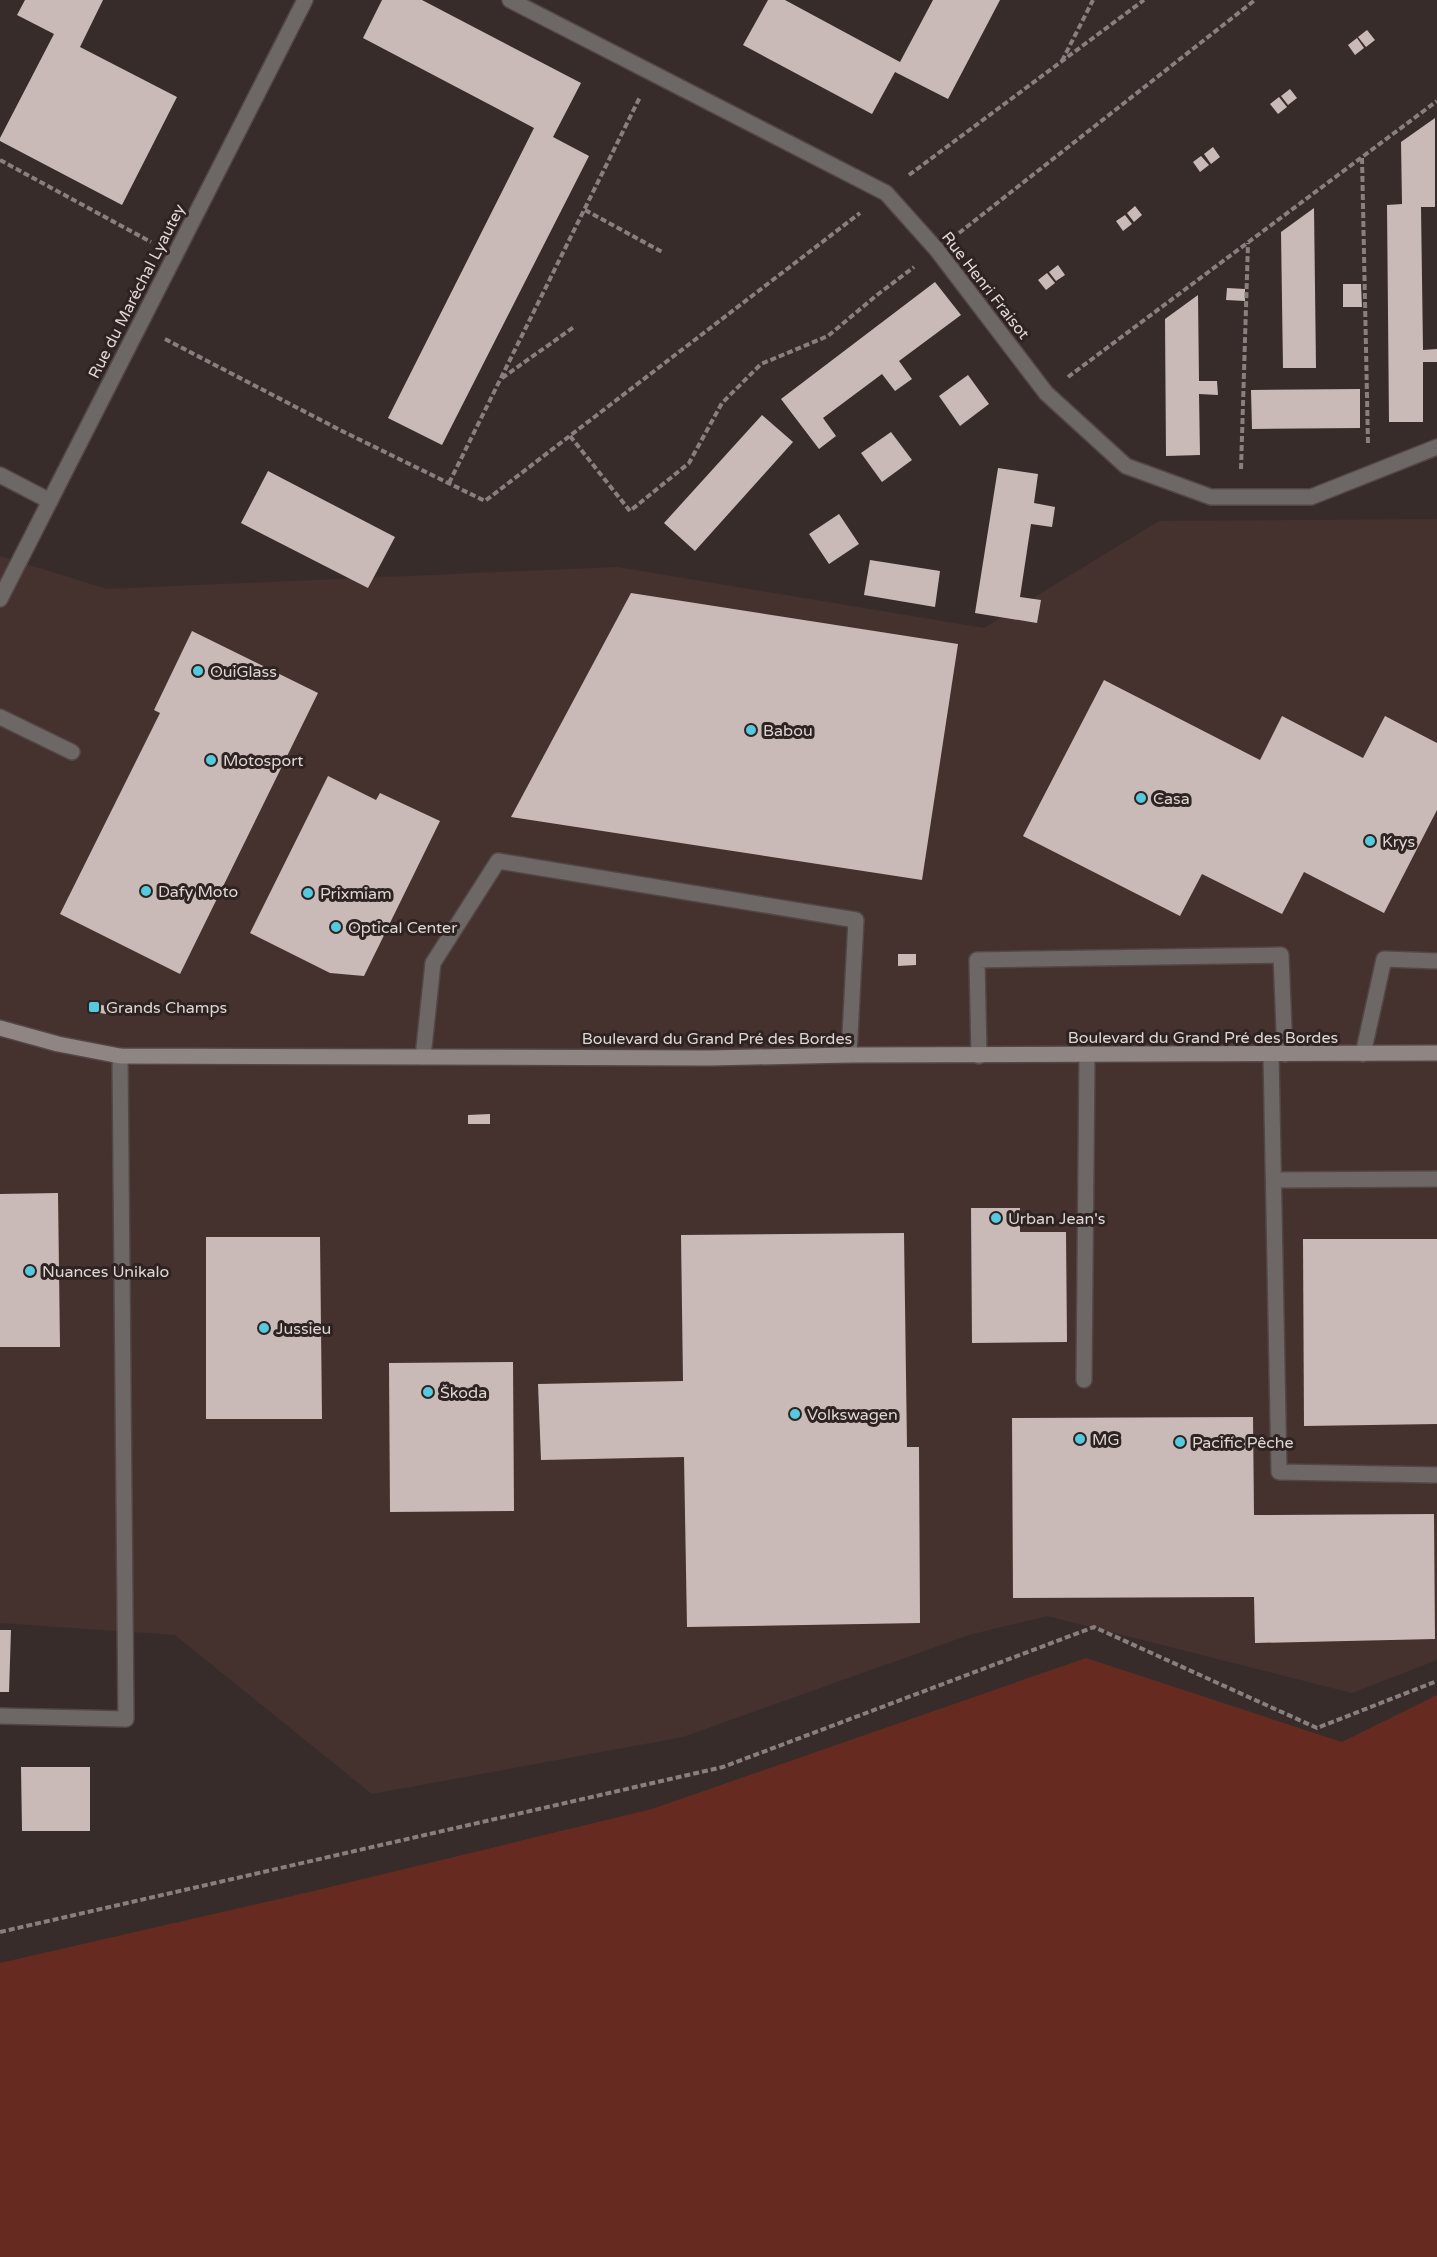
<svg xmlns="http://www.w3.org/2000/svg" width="1437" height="2257" font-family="'Varela Round',sans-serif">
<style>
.built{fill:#45322f}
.green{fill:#672a20}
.building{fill:#c9bab7}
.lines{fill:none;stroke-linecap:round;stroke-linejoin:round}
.lane-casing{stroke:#534746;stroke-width:18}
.street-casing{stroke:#534746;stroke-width:18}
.secondary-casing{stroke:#534746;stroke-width:18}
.path{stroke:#897f7e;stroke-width:4;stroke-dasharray:6 3;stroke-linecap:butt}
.lane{stroke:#6d6765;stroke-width:15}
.street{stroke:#6d6765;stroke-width:15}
.secondary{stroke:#8f8583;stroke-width:15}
.poi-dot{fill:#55cadf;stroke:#2e2320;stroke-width:2}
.labels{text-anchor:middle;stroke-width:6;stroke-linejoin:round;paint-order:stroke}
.street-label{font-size:16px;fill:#dfd7d6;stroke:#2e2320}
.poi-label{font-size:16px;fill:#dfd7d6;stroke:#2e2320;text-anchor:start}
</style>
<rect width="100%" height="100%" fill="#382c2a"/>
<polygon class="built" points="1437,519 1437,1660 1352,1693 1047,1616 969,1635 683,1737 372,1794 175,1635 0,1623 0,556 107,589 617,567 984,628 1159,521"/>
<polygon class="green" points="1086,1658 1342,1742 1437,1695 1437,2257 0,2257 0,1963 301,1894 652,1809"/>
<g class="building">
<polygon points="25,0 103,0 80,47 177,97 122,205 0,141 0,138 54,34 17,15"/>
<polygon points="382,0 422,0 581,83 553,137 589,156 442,445 388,418 534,128 363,38"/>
<polygon points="768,0 785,0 900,62 933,0 1000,0 948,99 895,72 872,114 743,45"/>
<polygon points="1367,30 1375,40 1366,47 1358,37"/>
<polygon points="1357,38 1364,48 1355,55 1348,45"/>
<polygon points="1290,89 1297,98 1288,105 1281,96"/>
<polygon points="1279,97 1287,107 1278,114 1270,104"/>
<polygon points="1435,118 1435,207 1421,207 1423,350 1437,349 1437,362 1423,362 1423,422 1389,422 1387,205 1402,204 1401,142"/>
<polygon points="1213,147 1220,157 1211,164 1204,154"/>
<polygon points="1201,156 1209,165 1200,172 1193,162"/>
<polygon points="1135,206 1142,215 1134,222 1127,213"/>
<polygon points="1314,208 1316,368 1283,368 1281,232"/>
<polygon points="1125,215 1132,224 1123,231 1116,221"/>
<polygon points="1058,265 1065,275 1056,281 1049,272"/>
<polygon points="1047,273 1055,283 1046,290 1038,280"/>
<polygon points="935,282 961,315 899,361 912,379 895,391 882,374 823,418 836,436 819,449 781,399"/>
<polygon points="1343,284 1361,284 1362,307 1343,307"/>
<polygon points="1227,288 1245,289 1245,301 1226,300"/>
<polygon points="1198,295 1199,381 1217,381 1218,395 1199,394 1200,455 1166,456 1165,319"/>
<polygon points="968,375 989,404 960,426 939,396"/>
<polygon points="1360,389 1360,428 1252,429 1251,390"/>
<polygon points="762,415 793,442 695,551 664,523"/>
<polygon points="891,432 912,460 882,482 861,453"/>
<polygon points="998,468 1038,474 1034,503 1055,507 1052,527 1031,524 1020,597 1041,600 1037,623 975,613"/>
<polygon points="268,471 395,537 368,588 241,523"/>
<polygon points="839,514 859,544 829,564 809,534"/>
<polygon points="870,560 940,571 935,607 864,595"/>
<polygon points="631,593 958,644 922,880 511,817"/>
<polygon points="192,631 318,693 180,974 60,914 160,713 154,710"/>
<polygon points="1104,680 1260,760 1282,716 1363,758 1385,716 1437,743 1437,810 1384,913 1304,872 1282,914 1202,874 1180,916 1023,836"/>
<polygon points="328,776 376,800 380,793 440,821 364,976 330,973 250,933"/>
<polygon points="898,954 916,954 916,965 898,966"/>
<polygon points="90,1003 107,1006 106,1014 89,1011"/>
<polygon points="490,1114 490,1124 468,1124 468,1115"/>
<polygon points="58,1193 60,1347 0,1347 0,1194"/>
<polygon points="971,1208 1020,1208 1020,1232 1066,1232 1067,1342 972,1343"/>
<polygon points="904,1233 907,1447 919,1447 920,1623 687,1627 684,1457 541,1460 538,1384 683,1381 681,1235"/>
<polygon points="206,1237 320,1237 322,1419 206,1419"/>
<polygon points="1303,1239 1437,1239 1437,1424 1304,1426"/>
<polygon points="513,1362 514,1511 390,1512 389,1363"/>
<polygon points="1253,1417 1254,1515 1434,1514 1435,1639 1255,1643 1254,1597 1013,1598 1012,1418"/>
<polygon points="0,1630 11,1630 9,1692 0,1692"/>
<polygon points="21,1767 90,1767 90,1831 22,1831"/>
</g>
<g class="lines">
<defs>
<g id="lane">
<polyline points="0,717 72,752"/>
<polyline points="1271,1054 1279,1472 1437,1475"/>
<polyline points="1363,1054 1384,959 1437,961"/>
<polyline points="979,1056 977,960 1281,955 1285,1054"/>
<polyline points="423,1057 433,963 498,861 856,920 849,1055"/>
<polyline points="1274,1180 1437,1179"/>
<polyline points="1084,1380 1087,1055"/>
</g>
<g id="street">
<polyline points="510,0 886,193 937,250 1046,393 1126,466 1211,497 1311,497 1437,447"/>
<polyline points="0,475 50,501"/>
<polyline points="0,599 305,0"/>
<polyline points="0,1716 126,1719 120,1056"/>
</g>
<polyline id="secondary" points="0,1028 58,1044 120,1056 710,1058 849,1055 1437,1053"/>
</defs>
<use href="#lane" class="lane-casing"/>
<use href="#street" class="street-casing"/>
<use href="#secondary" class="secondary-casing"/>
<g class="path">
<polyline points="1062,61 1093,0"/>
<polyline points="1362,158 1368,444"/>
<polyline points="0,160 151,242"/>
<polyline points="909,175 1144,0"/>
<polyline points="585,210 664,253"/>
<polyline points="959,233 1255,0"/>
<polyline points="165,339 340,430 485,501 860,213"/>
<polyline points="1068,377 1437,101"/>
<polyline points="502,378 574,327"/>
<polyline points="570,436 630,511 689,463 722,403 761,364 828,336 877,295 914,267"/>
<polyline points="1241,469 1248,243"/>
<polyline points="449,483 640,97"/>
<polyline points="0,1932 723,1767 1094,1627 1317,1728 1437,1681"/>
</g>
<use href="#lane" class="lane"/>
<use href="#street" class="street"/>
<use href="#secondary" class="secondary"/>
</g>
<g class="poi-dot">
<circle cx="198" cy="671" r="6"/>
<circle cx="751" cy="730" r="6"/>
<circle cx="211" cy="760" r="6"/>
<circle cx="1141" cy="798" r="6"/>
<circle cx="1370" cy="841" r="6"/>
<circle cx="146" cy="891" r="6"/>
<circle cx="308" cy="893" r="6"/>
<circle cx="336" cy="927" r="6"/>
<rect x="88" y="1001" width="12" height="12" rx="3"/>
<circle cx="996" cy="1218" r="6"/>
<circle cx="30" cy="1271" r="6"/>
<circle cx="264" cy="1328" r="6"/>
<circle cx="428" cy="1392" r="6"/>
<circle cx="795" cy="1414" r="6"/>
<circle cx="1080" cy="1439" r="6"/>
<circle cx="1180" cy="1442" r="6"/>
</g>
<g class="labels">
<g class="street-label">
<text transform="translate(986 285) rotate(52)" y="6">Rue Henri Fraisot</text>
<text transform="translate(136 291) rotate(-63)" y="6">Rue du Maréchal Lyautey</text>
<text x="1203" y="1043">Boulevard du Grand Pré des Bordes</text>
<text x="717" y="1044">Boulevard du Grand Pré des Bordes</text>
</g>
<g class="poi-label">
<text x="210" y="677">OuiGlass</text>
<text x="763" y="736">Babou</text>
<text x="223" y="766">Motosport</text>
<text x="1153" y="804">Casa</text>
<text x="1382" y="847">Krys</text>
<text x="158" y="897">Dafy Moto</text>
<text x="320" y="899">Prixmiam</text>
<text x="348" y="933">Optical Center</text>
<text x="106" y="1013">Grands Champs</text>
<text x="1008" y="1224">Urban Jean's</text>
<text x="42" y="1277">Nuances Unikalo</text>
<text x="276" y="1334">Jussieu</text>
<text x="440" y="1398">Škoda</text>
<text x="807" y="1420">Volkswagen</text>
<text x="1092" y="1445">MG</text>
<text x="1192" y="1448">Pacific Pêche</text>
</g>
</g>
</svg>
